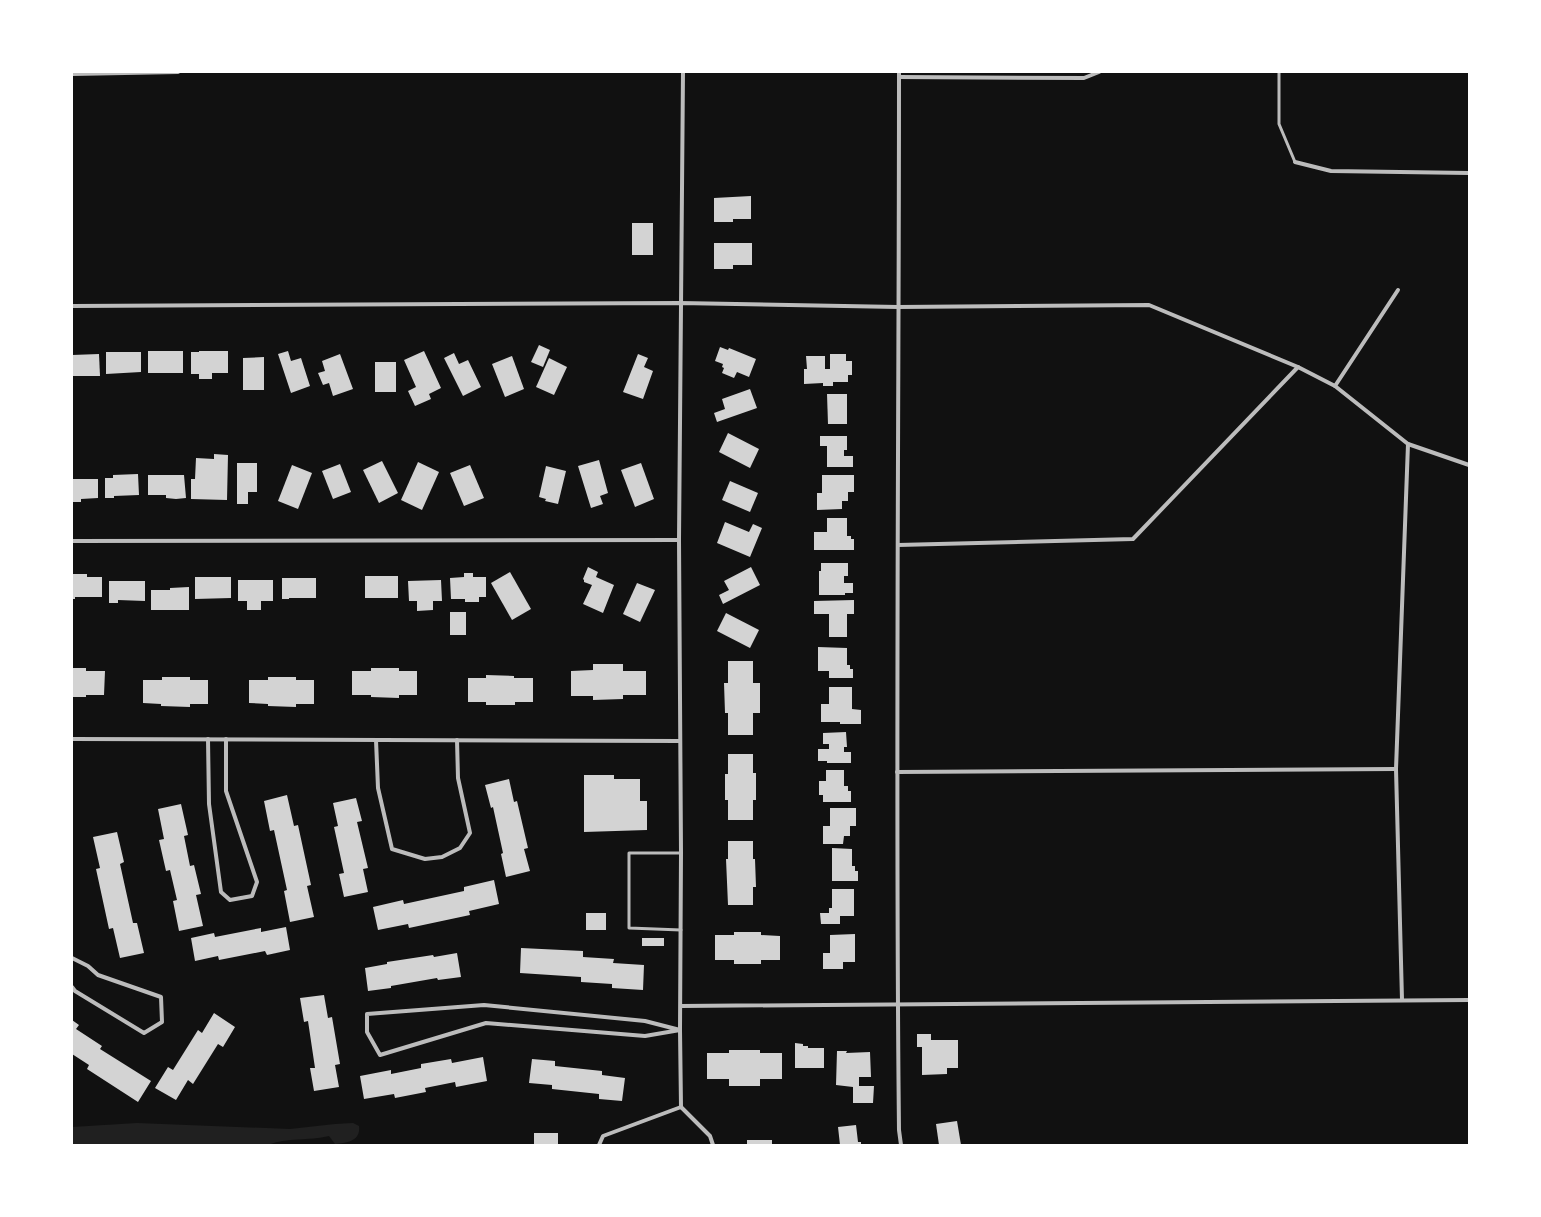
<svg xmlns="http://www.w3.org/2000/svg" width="1541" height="1217" font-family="Overpass,sans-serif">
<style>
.green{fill:#202020}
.building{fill:#d3d3d3}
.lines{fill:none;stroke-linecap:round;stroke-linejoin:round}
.service{stroke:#bcbcbc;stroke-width:3}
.minor{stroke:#bcbcbc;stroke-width:4}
</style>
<rect width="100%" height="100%" fill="#111"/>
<path class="green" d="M 137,1123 L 290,1129 L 335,1124 L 353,1123 L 359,1126 C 361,1141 347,1143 335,1144 L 329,1136 C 309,1141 287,1137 268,1145 L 72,1145 L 72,1127 Z"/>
<g class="building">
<polygon points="751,196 751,219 733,219 733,222 714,222 714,198"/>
<rect x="632" y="223" width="21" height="32"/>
<polygon points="714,243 752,243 752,265 733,265 733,269 714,269"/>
<polygon points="539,345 550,350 543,367 531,362"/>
<polygon points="720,347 728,350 729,348 756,359 749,377 737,372 734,378 722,373 724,368 722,367 723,364 715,361"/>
<rect x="148" y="351" width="35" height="22"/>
<polygon points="199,351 228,351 228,373 212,373 212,379 199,379 199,374 191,374 191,352 199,352"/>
<polygon points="288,351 291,361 301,358 310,386 291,393 278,354"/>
<polygon points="424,351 441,388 429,394 431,399 415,406 408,391 416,387 404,360"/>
<polygon points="106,352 141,352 141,372 106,374"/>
<polygon points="454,353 459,364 468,360 481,387 463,396 444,358"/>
<polygon points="99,354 100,376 72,376 72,355"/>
<polygon points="340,354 353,389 333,396 329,383 323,385 318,373 325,371 322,361"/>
<polygon points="638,354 648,358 644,367 653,371 643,399 623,392"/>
<polygon points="830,354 846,354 846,361 852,361 852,375 848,375 848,382 833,382 833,386 823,386 823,383 804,384 804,369 807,369 806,356 825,356 825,369 830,369"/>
<polygon points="512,356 524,389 505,397 492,364"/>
<polygon points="264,357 264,390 243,390 243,358"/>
<polygon points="549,358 567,367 554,395 536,387"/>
<rect x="375" y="362" width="21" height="30"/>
<polygon points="750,389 757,408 717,422 714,413 725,409 722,399"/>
<polygon points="827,394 847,394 847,424 828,424"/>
<polygon points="728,433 759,449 750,468 719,452"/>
<polygon points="820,436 847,436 847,450 844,450 844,456 853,456 853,467 827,467 827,446 820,446"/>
<polygon points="214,454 228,455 227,500 191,499 191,479 195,479 196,458 214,459"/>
<polygon points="599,460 608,493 600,496 603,504 591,508 578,466"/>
<polygon points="382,461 398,493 379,503 363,470"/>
<polygon points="418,462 439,472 422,510 401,500"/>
<polygon points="237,463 257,463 257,492 248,492 248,504 237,504"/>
<polygon points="641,463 654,499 635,507 621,470"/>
<polygon points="340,464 351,492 333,499 322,471"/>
<polygon points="292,465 312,473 298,509 278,501"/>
<polygon points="470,465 484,498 464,506 450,473"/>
<polygon points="546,466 566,471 558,504 545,501 546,499 539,497"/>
<polygon points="138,474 139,495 114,496 114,498 105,498 105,478 113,478 113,475"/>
<polygon points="148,475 184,475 186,498 176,499 166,498 166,495 148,495"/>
<polygon points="822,475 854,475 854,492 848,492 848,501 842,501 842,509 817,510 817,493 822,493"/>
<polygon points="72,479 98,479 98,498 81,499 81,502 73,502"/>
<polygon points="730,481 758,493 750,512 722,500"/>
<polygon points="827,518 847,518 847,536 851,536 851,539 854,539 854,550 814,550 814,532 827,532"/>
<polygon points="725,522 749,532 753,524 762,528 750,557 717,543"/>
<polygon points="821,563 848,563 848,576 844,576 844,583 853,583 853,593 845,593 845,595 819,595 819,571 821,571"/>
<polygon points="588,567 598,572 596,577 614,585 603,613 583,604 592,585 584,582 584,580 583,579"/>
<polygon points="751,567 760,585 723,604 719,595 729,590 724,581"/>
<polygon points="510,572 531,609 512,620 491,583"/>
<polygon points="464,573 473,573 473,577 486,577 486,597 479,597 479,602 465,602 465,599 451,599 450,578 464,577"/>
<polygon points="72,574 87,574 87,577 102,577 102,597 75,597 75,599 72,599"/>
<rect x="365" y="576" width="33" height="22"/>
<polygon points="195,577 231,577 231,598 195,599"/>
<polygon points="282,578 316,578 316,598 289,598 289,599 282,599"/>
<polygon points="238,580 273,580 273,601 261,601 261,610 247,610 247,601 238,601"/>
<polygon points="441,580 442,601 433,601 433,610 417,611 417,601 409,601 408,581"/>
<polygon points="109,581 145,581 145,601 118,600 118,603 109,603"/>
<polygon points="637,583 655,590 640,622 623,614"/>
<polygon points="189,587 189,610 151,610 151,590 170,590 170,588"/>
<polygon points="854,600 854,614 847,614 847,637 829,637 829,614 814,614 814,601"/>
<rect x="450" y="612" width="16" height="23"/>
<polygon points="726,613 759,630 750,648 717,631"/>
<polygon points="818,647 847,648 847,665 850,665 850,669 853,669 853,678 829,678 829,671 818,671"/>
<polygon points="728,661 753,661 753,683 760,683 760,713 753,713 753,735 728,735 728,713 725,713 724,683 728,683"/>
<polygon points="593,664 623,664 623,671 646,671 646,695 623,695 623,699 593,700 593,696 571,696 571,671 593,670"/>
<polygon points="72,668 86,668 86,671 105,671 104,695 86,695 86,697 72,697"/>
<polygon points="371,668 399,668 399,671 417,671 417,695 399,695 399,698 371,697 371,695 352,695 352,671 371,671"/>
<polygon points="486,675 514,676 514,678 533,678 533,702 515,702 515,705 486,705 486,702 468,702 468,678 486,678"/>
<polygon points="162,677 190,677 190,680 208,680 208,704 190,704 190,707 161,706 161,704 143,703 143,680 162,680"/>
<polygon points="268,677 296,677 296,680 314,680 314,704 296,704 296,707 268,706 268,704 249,703 249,680 268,680"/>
<polygon points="829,687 852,687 852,709 861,710 861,724 840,724 840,722 821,722 821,704 829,704"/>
<polygon points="846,732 847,747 844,747 844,752 851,752 851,763 827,763 827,761 818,761 818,749 829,749 829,744 823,744 823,733"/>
<polygon points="728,754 753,754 753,773 756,773 756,800 753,800 753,820 728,820 728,800 725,800 725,774 728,774"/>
<polygon points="826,770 844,770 844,786 848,786 848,791 851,791 851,802 823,802 823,795 819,795 819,781 826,781"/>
<polygon points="584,775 614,775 614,779 640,779 640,801 647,801 647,830 584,832"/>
<polygon points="509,779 514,802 517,801 528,848 524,849 530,871 506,877 501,854 503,853 493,807 491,808 485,785"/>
<polygon points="287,795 294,826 298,825 311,885 307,886 314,917 290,922 284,891 287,890 274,830 270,831 264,801"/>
<polygon points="356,798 362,821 357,822 368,868 363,869 368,892 344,897 339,874 344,873 334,827 338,826 333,803"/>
<polygon points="181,804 188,835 184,836 190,866 194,865 201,894 196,895 203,926 179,931 173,901 177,900 170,870 166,871 159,840 164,839 158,809"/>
<polygon points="830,808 856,808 856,826 850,826 850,836 844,836 843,844 823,844 823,826 830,826"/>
<polygon points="117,832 124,862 120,864 133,923 137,923 144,953 120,958 113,928 109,929 96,869 100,868 93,837"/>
<polygon points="728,841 753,841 753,859 755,859 756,887 753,887 753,905 728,905 726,859 728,859"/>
<polygon points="832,848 852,849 852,866 855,866 855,871 858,871 858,881 832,881"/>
<polygon points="494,880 499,904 469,911 470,915 409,928 408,924 378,930 373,907 403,900 404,904 464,891 464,887"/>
<polygon points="832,889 854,889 854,916 840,916 840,924 821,924 820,913 829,913 829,908 832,908"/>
<rect x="586" y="913" width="20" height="17"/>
<polygon points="286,927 290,950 267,955 265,951 219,960 218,956 195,961 191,938 214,933 215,937 261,928 261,932"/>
<polygon points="734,932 761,932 761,935 780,936 780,960 761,960 761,964 734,964 734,960 715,960 715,935 734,935"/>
<polygon points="855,934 855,962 843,962 843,969 823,969 823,953 830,953 830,935"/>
<rect x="642" y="938" width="22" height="8"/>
<polygon points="521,948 583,951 583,957 614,959 613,963 644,965 643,990 612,988 612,984 581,982 581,977 520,973"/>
<polygon points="457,953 461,977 438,980 437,978 391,986 391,988 368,991 365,968 387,964 387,962 433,955 434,957"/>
<polygon points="324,995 328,1018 332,1017 340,1064 335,1065 339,1087 314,1091 310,1068 315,1068 308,1021 304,1022 300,998"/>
<polygon points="214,1013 235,1027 223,1047 218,1044 193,1084 188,1080 176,1100 155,1088 168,1067 173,1070 198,1030 202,1033"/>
<polygon points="72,1020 79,1025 76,1029 102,1046 100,1049 151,1081 138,1102 87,1069 89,1065 72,1054"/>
<polygon points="917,1034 931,1034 931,1040 958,1040 958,1068 947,1068 947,1074 922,1075 922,1047 917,1047"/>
<polygon points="795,1043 803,1044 803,1046 808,1046 808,1048 824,1048 824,1068 795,1068"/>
<polygon points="729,1050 760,1050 760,1053 782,1053 782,1079 760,1079 760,1086 729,1086 729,1079 707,1079 707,1053 729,1053"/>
<polygon points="837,1051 847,1051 846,1053 870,1052 871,1077 859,1077 859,1086 874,1086 873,1103 853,1103 853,1087 836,1085"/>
<polygon points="483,1057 487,1081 456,1087 455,1082 425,1088 426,1092 395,1098 394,1094 364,1099 360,1076 391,1070 391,1074 421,1068 421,1064 451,1059 452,1063"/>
<polygon points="532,1059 555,1061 555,1066 602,1071 602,1075 625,1078 622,1101 599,1099 599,1094 552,1089 552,1085 529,1083"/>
<polygon points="957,1121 961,1145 939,1145 936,1124"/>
<polygon points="856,1125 858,1142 861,1142 861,1145 840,1145 838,1127"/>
<rect x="534" y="1133" width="24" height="12"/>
<rect x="747" y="1140" width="25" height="5"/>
</g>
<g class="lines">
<g class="service">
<polyline points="1279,72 1279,124 1295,162"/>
<polyline points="681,930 629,928 629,853 681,853"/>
</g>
<g class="minor">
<path d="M 899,72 C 899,425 895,778 899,1130 L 901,1145"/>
<polyline points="72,74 178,72"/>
<polyline points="899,77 1084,78 1099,72"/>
<polyline points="1295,162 1331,171 1469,173"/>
<polyline points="72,306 680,303 898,307 1149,305 1298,367 1335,386 1408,444 1469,465"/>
<polyline points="1335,386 1398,290"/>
<polyline points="72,541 679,540"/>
<polyline points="898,545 1133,539 1298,367"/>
<polyline points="72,739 680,741"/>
<polyline points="208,739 209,804 221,892 230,900 252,896 257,882 226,791 226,739"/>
<polyline points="376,740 378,788 392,849 425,859 442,857 460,848 470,833 458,778 457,740"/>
<polyline points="897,772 1396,769"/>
<polyline points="72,958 88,966 98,975 161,997 162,1022 144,1033 75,991 72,987"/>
<polyline points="1402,1000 1396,769 1408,444"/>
<polygon points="484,1005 645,1021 680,1030 645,1036 486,1023 380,1055 367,1032 367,1014"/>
<polyline points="681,1006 1469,1000"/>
<polyline points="681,1107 680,1030 681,853 679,540 683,72"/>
<polyline points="599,1145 603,1136 681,1107 710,1136 713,1145"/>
</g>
</g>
<rect width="1541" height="1217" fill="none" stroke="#ffffff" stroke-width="146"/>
</svg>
